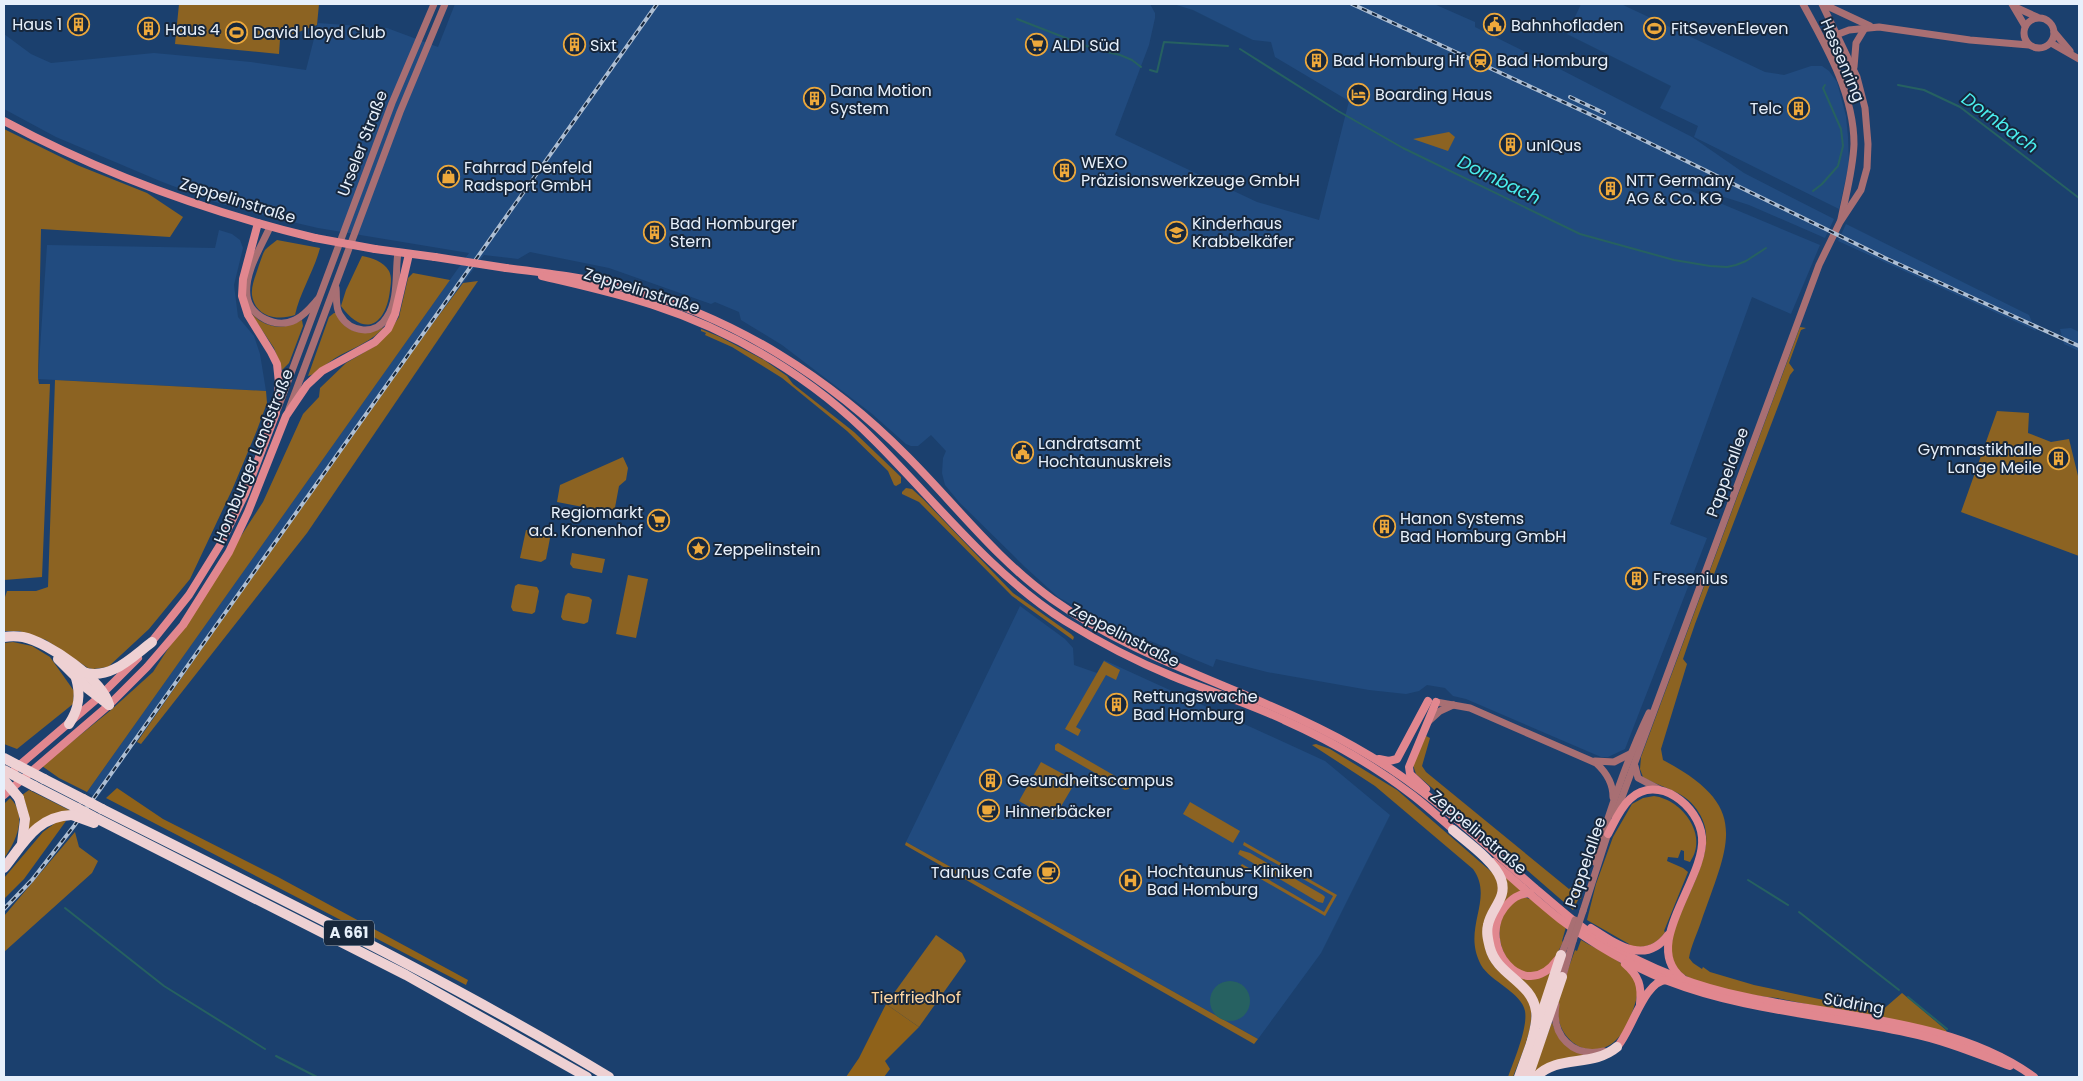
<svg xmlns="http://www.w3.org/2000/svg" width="2083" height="1081" font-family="Poppins,sans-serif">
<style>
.built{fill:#214b7f}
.green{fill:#8c6322}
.forest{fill:#8f621a}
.water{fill:#266161}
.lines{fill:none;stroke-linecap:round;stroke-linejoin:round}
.stream{stroke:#266161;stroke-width:2}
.tertiary{stroke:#a86f73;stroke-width:7}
.secondary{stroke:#e1878f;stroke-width:8}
.motorway{stroke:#eed1d3;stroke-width:10}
.rail-casing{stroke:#adbed3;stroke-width:4}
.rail{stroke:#17273c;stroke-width:2;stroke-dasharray:5.5;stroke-linecap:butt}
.tertiary-bridge{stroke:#a86f73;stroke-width:7}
.secondary-bridge{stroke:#e1878f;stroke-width:8}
.motorway-bridge{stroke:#eed1d3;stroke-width:10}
.labels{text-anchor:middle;stroke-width:4;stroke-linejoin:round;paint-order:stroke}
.shield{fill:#17273c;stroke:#a9b4c2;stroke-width:1}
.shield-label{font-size:15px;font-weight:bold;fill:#e7f0fb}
.poi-label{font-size:16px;fill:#e7f0fb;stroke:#17273c;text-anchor:start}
.street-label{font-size:16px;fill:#e7f0fb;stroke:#17273c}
.park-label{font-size:16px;fill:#fdd6a3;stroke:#17273c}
.water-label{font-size:18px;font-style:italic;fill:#4aeeee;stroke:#17273c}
</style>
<rect width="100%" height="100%" fill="#1b406e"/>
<g class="built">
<polygon points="455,4 1150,4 1155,13 1155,18 1149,45 1115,135 1257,202 1319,220 1349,101 1275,57 1271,42 1253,40 1193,10 1173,4 1434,4 1475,22 1475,27 1550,64 1692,137 1744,173 1834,219 1825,238 1749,205 1646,172 1820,245 1791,314 1752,297 1670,524 1707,538 1625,749 1608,757 1601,757 1466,699 1453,696 1445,688 1427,685 1419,691 1406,694 1369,690 1267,672 1216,659 1213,667 1095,618 1058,597 1025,567 959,502 945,485 942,473 943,458 946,451 931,435 918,446 911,446 906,444 871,413 782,345 741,320 739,312 715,302 711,304 609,268 530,252 518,259 484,255 365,414 97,798 87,792 469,253 318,228 262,215 215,202 160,181 56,137 4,109 4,34 31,54 51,63 154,53 251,62 306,70 318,23 387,28 438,47"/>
<polygon points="1581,4 1621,4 1765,72 1784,75 1811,66 1822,66 1829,71 1837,82 1846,116 1848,137 1849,164 1839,209 1694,137 1698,126 1660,108 1671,86 1567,34"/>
<polygon points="1846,224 2029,315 2036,331 1838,241"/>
<polygon points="219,230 232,234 240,240 243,248 234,285 238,317 254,336 260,354 266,391 38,379 47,245 215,248"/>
<polygon points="2071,328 2079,332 2079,351 2064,344 2060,329"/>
<polygon points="1020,606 1065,639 1073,648 1074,665 1097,673 1104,660 1325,761 1390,815 1321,953 1258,1039 906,842"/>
</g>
<g class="green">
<polygon points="179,4 319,4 317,25 280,39 279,54 175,44"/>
<polygon points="4,129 77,165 147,193 183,217 170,237 41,229 38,378 39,384 50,384 42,577 4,580"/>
<polygon points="1449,132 1455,137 1448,151 1413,139"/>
<path d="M 277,240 L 320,248 C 314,271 300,292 295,315 C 278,321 255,317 252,295 C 251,285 256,275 259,265 C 261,260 262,255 265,250 C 268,247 273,243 277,240 Z"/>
<path d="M 362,256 C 372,258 383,261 389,271 C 392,277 391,284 390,290 C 386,326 364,338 341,306 L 346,290 Z"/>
<polygon points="413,273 450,280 87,792 59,778 42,766 111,710 153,672 263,502 303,414 319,397 320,388 346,363 375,346 389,332 399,317 408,278"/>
<polygon points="478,281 307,533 141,744 137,742 365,414 463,283"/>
<path d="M 250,312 C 265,328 282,331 302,320 L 303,326 L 289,363 L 282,370 L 274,348 Z"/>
<path d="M 334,313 L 336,313 C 345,334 365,337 384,327 C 370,344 348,349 331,361 C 323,366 316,375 308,376 L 329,317 Z"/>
<path d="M 1800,327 L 1806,328 L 1801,330 L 1789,363 L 1794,370 L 1790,375 L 1695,624 L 1683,659 L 1687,664 L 1661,749 L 1663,760 C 1752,807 1729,842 1701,922 C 1697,934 1691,946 1689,958 L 1693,963 L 1702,969 L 1703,967 L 1710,972 L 1754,985 L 1880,1012 L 1902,993 L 1946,1030 L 1947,1033 L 1777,998 C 1755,996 1698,987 1682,973 C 1673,966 1670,953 1672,942 C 1674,923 1692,891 1699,871 C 1706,852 1711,832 1699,813 C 1687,791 1663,789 1643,777 L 1640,769 L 1641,757 Z"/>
<polygon points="701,329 720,337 764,360 787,376 793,384 854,432 901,477 901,483 896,486 894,485 888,471 847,431 782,378 732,347 705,335 706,333 701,331"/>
<polygon points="55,380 266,391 267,403 257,430 232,490 190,579 149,629 108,667 93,669 88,668 46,640 19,631 4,631 4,600 7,591 36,591 48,587"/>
<polygon points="1997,411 2029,413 2028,433 2051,442 2069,439 2079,480 2079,556 1961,512"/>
<polygon points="623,457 628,468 626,480 619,486 614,513 557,502 560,485"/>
<polygon points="906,488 912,489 923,499 1013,593 1071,634 1074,637 1073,640 1012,596 919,502 902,494 902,492"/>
<polygon points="526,530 548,534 550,538 546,559 541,562 520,558"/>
<polygon points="572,553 605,559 602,573 573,568 570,564"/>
<polygon points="628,575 648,579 636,638 616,634"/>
<polygon points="518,584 537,587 539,591 535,612 532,614 513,611 511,607 515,586"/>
<polygon points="568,593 589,597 592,600 588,622 584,624 563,620 561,617 565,596"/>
<polygon points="13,642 32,646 50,657 74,691 73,704 17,749 4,744 4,643"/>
<polygon points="1104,661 1120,670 1116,680 1106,675 1076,727 1081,730 1078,736 1065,729"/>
<polygon points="1426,736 1430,738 1422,766 1426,772 1569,889 1583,878 1581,899 1579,898 1573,910 1416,774 1413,765"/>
<polygon points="1058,743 1129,784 1129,789 1125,790 1055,750 1055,745"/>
<path d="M 1316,744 L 1330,749 L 1397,790 L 1495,875 L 1500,887 L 1485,948 C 1490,966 1502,975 1517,985 C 1547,1006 1522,1051 1513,1077 L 1508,1077 C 1514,1060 1528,1028 1525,1011 C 1522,993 1490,981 1481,965 C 1461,928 1495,899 1473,869 L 1375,786 L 1312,745 Z"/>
<polygon points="1041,762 1076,781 1053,820 1019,801"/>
<path d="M 29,790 L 71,811 L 48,816 L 27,836 C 29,822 29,808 22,795 Z"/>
<path d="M 1654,796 C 1683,800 1709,836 1690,862 L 1684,860 L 1684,851 L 1681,850 L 1678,858 L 1668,857 L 1667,861 L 1683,868 L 1688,872 L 1664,931 L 1665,932 C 1657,945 1644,949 1630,946 L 1629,944 L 1587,920 L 1596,884 L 1613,837 L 1632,804 L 1643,798 Z"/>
<path d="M 10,798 C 28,815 16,842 4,858 L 4,804 Z"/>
<polygon points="1190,802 1240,831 1233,843 1183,814"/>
<polygon points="75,832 79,847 98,861 92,873 4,952 4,916"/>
<polygon points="906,842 1258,1039 1254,1044 905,845"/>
<polygon points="1244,842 1337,895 1325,916 1240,867 1242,864 1324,912 1333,896 1243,845"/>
<polygon points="1240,850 1250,853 1323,895 1325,897 1323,903 1318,902 1238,854"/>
<path d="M 1502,873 L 1523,890 C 1468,912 1497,1003 1553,971 L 1540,1010 C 1533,978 1497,976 1491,943 C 1487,918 1515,898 1502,873 Z"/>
<path d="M 1523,897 L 1534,900 L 1566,927 L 1562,941 L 1563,942 C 1559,949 1554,963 1546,968 C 1508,993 1476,918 1523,897 Z"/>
<polygon points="936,935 962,953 966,961 919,1027 886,1004"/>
<path d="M 1581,940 C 1599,951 1631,962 1637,985 C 1639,991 1636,1001 1634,1007 C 1630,1019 1625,1032 1616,1040 C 1592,1063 1559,1042 1558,1013 C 1557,995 1569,968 1575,950 L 1577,951 Z"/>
<path d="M 1552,1022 C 1558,1041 1569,1051 1588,1055 L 1533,1074 Z"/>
</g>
<g class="forest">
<polygon points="117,788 163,819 278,877 468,980 466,985 106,798"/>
<polygon points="58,821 66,821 24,879 4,899 4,878 43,832"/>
<polygon points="886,1004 919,1027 885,1061 890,1069 884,1077 846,1077 859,1058"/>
</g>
<circle class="water" cx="1230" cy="1001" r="20"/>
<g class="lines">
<g class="stream">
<polyline points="1017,19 1094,49 1120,55 1132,60 1141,67"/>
<polyline points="1240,49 1338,111 1403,148 1580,234 1674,260 1710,266 1727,267 1736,265 1746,261 1766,248"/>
<polyline points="1150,70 1157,72 1164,42 1228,46"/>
<polyline points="1898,85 1924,90 1960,107 2079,198"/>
<polyline points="1813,191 1822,184 1838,166 1843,146 1841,129 1823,88 1825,85"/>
<polyline points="1748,880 1788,905"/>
<polyline points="65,908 164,986 265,1049"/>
<polyline points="1799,912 1899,990"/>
<polyline points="1908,997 1947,1029"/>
<polyline points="276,1056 317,1077"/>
</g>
<g class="tertiary">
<path d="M 1803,4 C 1826,46 1854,94 1854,144 C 1853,170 1846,194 1841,219"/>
<polyline points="1823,4 1870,26"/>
<polyline points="2012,4 2025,26"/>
<polyline points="2015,7 2037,17"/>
<circle cx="2039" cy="33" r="15"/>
<polyline points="2054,32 2070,51"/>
<polyline points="1823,40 1849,30 1879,27 1970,40 2029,45"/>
<polyline points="2051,43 2079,59"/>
<polyline points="1854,67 1856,43 1865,28"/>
<path d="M 270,227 C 261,247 244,273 247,296 C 250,317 277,329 295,320 C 305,315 311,307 318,299"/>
<path d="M 336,288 C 337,297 335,308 340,315 C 350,333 376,336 387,317 C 399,299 395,272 398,252"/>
<polyline points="278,408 392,103 434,4"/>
<polyline points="289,409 400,112 445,4"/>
<path d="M 1436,702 L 1470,708 L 1596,763 C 1607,773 1613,783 1613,797"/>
<polyline points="1429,721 1440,711 1453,705"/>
<polyline points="1595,761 1614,762 1630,754"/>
<polyline points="1635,766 1638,778 1659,789"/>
<polyline points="1615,816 1819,265 1840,222 1861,190 1867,168 1868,144 1865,108 1857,77 1822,4"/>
<path d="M 1594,862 C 1610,811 1626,761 1649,713"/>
<polyline points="1583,911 1609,830"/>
<polyline points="1561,955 1568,938"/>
<polyline points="1562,979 1573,941"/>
<path d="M 1556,1005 C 1551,1036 1573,1058 1604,1051"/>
</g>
<g class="secondary">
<path d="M 4,121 C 101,173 208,212 315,238"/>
<polyline points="375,249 435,257"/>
<path d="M 506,268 C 547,273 588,278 629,289 C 735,318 830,378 907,456 C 955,504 996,559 1052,599 C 1149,668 1269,694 1370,756 C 1431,792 1483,843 1536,889 C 1559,908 1580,928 1606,943 C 1650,969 1696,987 1746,997 C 1839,1017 1956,1020 2034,1077"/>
<path d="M 542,276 C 580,285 617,293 653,305 C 736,332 814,379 875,441 C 937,503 990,573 1065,621 C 1099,642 1135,661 1172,676 C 1209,691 1248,703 1284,720 C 1329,740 1372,764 1411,794 C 1427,806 1442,820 1457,833"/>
<polyline points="149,645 189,595 220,545 245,494 276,413 279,383 277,364 271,352 248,315 242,296 243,279 258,223"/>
<polyline points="1379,759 1389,761 1397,759 1428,701"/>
<polyline points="15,769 98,698 138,658"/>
<polyline points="1426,789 1410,774 1409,767 1436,702"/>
<polyline points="4,795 109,705 147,667 183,625 229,552 248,512 286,416 307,385 322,371 375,342 388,329 395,314 409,254"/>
<path d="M 1608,834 C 1614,823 1620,808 1630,799 C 1658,773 1699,806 1702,837 C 1706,879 1640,945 1682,978"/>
<path d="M 1493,862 C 1516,881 1537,901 1560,919 C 1593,944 1630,965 1668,981 C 1745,1011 1829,1015 1909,1033 C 1944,1040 1977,1054 2010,1066"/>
<path d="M 1530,893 C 1518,894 1512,898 1504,908 C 1476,945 1524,1005 1557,960"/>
<path d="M 1591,928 C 1616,944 1645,966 1668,935"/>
<path d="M 1625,964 C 1639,976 1642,986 1640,1004"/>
<path d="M 1617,1047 C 1632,1031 1644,980 1667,980"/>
</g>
<g class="motorway">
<path d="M 4,637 C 10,636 17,636 23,637 C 48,642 103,680 109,705"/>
<polyline points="58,659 87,688 109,705"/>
<path d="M 83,672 C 110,681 132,657 152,642"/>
<path d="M 69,724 C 79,709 81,695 76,678"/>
<polyline points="44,779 83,799"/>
<polyline points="34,786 77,808"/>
<polyline points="19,798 25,819 22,843"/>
<path d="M 102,809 C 272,895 445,978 609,1077"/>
<polyline points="96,818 406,975 587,1077"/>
<path d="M 1453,830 C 1467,842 1495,862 1501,879 C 1508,898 1491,908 1488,925 C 1486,933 1488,940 1490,948 C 1497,975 1532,982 1536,1011 C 1538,1022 1533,1034 1531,1045"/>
<path d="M 4,868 C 24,843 37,816 72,815"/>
<polyline points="1539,1022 1561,955"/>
<polyline points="1519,1077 1533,1038"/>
<polyline points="1528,1077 1562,977"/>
<path d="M 1536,1077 C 1558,1054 1592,1068 1617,1047"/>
</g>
<defs>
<g id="rail">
<polyline points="1352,4 1600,119 1885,258 2079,346"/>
<polyline points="1570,97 1604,113"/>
<polyline points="4,909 32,880 74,826 657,4"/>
</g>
</defs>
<use href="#rail" class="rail-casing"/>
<use href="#rail" class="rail"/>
<g class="tertiary-bridge">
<polyline points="1568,938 1575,920"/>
<polyline points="1573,941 1583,911"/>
</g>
<g class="secondary-bridge">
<polyline points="315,238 375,249"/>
<polyline points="435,257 506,268"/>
</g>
<g class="motorway-bridge">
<polyline points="4,758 44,779"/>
<polyline points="4,770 34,786"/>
<polyline points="4,780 19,798"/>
<polyline points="83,799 102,809"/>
<polyline points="77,808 94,817"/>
<polyline points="72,815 94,823"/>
</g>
</g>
<defs>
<symbol id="building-ring" viewBox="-11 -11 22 22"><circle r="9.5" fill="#17273c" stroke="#eda83b" stroke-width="1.5"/><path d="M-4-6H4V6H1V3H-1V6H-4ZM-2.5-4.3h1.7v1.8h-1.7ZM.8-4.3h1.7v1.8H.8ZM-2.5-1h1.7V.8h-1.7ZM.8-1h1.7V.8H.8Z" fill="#eda83b"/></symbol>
<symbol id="civic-ring" viewBox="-11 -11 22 22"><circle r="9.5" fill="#17273c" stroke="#eda83b" stroke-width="1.5"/><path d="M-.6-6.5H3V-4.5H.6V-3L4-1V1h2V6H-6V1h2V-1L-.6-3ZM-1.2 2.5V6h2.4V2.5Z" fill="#eda83b"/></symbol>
<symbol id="stadium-ring" viewBox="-11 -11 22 22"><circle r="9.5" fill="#17273c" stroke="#eda83b" stroke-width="1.5"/><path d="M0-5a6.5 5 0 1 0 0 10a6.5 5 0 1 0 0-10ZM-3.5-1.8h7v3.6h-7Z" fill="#eda83b"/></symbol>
<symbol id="supermarket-ring" viewBox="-11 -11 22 22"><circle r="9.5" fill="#17273c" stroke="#eda83b" stroke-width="1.5"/><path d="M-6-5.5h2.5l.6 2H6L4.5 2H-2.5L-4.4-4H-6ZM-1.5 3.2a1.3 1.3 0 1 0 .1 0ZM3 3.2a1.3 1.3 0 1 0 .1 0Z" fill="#eda83b"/></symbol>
<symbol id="station-ring" viewBox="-11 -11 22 22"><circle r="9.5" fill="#17273c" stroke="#eda83b" stroke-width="1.5"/><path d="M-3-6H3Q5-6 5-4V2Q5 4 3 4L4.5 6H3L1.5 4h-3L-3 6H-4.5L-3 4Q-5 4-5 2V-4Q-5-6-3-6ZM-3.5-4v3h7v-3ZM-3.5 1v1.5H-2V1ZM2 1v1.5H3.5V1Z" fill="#eda83b"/></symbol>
<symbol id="hotel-ring" viewBox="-11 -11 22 22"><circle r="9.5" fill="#17273c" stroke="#eda83b" stroke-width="1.5"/><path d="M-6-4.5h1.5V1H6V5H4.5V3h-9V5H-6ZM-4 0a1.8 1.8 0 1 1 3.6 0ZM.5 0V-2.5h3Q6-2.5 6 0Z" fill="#eda83b"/></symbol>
<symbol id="shop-ring" viewBox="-11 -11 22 22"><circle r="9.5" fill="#17273c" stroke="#eda83b" stroke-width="1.5"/><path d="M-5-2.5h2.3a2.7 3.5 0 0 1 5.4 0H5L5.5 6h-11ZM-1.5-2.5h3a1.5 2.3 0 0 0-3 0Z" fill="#eda83b"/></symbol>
<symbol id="school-ring" viewBox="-11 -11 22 22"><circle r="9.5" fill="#17273c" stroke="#eda83b" stroke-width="1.5"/><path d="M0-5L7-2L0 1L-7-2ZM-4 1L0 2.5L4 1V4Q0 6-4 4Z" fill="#eda83b"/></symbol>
<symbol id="sight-ring" viewBox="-11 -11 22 22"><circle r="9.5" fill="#17273c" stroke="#eda83b" stroke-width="1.5"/><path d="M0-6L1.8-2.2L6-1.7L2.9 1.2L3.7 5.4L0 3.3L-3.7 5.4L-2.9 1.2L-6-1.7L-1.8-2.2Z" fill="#eda83b"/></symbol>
<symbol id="cafe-ring" viewBox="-11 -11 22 22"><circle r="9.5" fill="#17273c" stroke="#eda83b" stroke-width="1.5"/><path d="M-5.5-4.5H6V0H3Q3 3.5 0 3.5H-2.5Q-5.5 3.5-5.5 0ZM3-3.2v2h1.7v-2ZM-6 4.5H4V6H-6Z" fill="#eda83b"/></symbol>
<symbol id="hospital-ring" viewBox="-11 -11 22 22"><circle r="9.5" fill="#17273c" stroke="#eda83b" stroke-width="1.5"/><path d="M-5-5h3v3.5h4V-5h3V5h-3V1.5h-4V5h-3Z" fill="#eda83b"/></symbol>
</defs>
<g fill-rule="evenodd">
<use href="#building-ring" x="66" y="12" width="25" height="25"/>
<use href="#civic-ring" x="1482" y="12" width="25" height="25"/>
<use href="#stadium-ring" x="1642" y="16" width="25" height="25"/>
<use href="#building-ring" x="136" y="16" width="25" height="25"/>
<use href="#stadium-ring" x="224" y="20" width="25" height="25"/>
<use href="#building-ring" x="562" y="32" width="25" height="25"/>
<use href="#supermarket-ring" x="1024" y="32" width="25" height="25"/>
<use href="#building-ring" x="1304" y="48" width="25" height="25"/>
<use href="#station-ring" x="1468" y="48" width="25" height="25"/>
<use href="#hotel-ring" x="1346" y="82" width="25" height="25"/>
<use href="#building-ring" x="802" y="86" width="25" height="25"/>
<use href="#building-ring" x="1786" y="96" width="25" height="25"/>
<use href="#building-ring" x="1498" y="132" width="25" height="25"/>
<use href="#building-ring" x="1052" y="158" width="25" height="25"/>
<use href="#shop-ring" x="436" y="164" width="25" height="25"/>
<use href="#building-ring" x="1598" y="176" width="25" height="25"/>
<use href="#building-ring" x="642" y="220" width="25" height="25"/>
<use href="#school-ring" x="1164" y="220" width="25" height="25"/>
<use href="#civic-ring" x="1010" y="440" width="25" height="25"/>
<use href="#building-ring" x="2046" y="446" width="25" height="25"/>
<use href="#supermarket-ring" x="646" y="508" width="25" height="25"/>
<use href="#building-ring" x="1372" y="514" width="25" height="25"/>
<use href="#sight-ring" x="686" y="536" width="25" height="25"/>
<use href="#building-ring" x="1624" y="566" width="25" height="25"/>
<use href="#building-ring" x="1104" y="692" width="25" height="25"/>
<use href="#building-ring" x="978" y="768" width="25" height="25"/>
<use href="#cafe-ring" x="976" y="798" width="25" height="25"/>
<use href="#cafe-ring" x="1036" y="860" width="25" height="25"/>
<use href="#hospital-ring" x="1118" y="868" width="25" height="25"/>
</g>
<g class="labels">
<rect class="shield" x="324" y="920.5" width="50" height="25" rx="4"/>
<g class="shield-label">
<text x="349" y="938">A 661</text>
</g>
<g class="poi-label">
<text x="62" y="30" text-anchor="end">Haus 1</text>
<text x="1511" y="31">Bahnhofladen</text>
<text x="1671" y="34">FitSevenEleven</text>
<text x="165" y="35">Haus 4</text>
<text x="253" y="38">David Lloyd Club</text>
<text x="590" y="51">Sixt</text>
<text x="1052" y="51">ALDI Süd</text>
<text x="1333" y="66">Bad Homburg Hf</text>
<text x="1497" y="66">Bad Homburg</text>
<text x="830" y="96">Dana Motion<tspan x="830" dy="18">System</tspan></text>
<text x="1375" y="100">Boarding Haus</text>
<text x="1782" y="114" text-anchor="end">Telc</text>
<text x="1526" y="151">unIQus</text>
<text x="1081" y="168">WEXO<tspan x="1081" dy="18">Präzisionswerkzeuge GmbH</tspan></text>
<text x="464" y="173">Fahrrad Denfeld<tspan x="464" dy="18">Radsport GmbH</tspan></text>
<text x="1626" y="186">NTT Germany<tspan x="1626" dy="18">AG &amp; Co. KG</tspan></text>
<text x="670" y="229">Bad Homburger<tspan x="670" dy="18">Stern</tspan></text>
<text x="1192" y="229">Kinderhaus<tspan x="1192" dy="18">Krabbelkäfer</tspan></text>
<text x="1038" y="449">Landratsamt<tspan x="1038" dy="18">Hochtaunuskreis</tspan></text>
<text x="2042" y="455" text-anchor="end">Gymnastikhalle<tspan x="2042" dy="18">Lange Meile</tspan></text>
<text x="643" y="518" text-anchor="end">Regiomarkt<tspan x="643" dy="18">a.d. Kronenhof</tspan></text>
<text x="1400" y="524">Hanon Systems<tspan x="1400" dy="18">Bad Homburg GmbH</tspan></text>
<text x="714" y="555">Zeppelinstein</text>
<text x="1653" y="584">Fresenius</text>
<text x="1133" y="702">Rettungswache<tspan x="1133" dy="18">Bad Homburg</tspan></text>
<text x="1007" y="786">Gesundheitscampus</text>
<text x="1005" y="817">Hinnerbäcker</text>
<text x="1147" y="877">Hochtaunus-Kliniken<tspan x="1147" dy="18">Bad Homburg</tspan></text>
<text x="1032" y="878" text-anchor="end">Taunus Cafe</text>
</g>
<g class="street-label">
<text transform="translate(1843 60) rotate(67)" y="6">Hessenring</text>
<text transform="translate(362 143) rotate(-69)" y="6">Urseler Straße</text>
<text transform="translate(238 200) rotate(17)" y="6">Zeppelinstraße</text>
<text transform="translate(642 290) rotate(17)" y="6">Zeppelinstraße</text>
<text transform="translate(253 456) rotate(-68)" y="6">Homburger Landstraße</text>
<text transform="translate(1727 472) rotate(-70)" y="6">Pappelallee</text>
<text transform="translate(1125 635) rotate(27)" y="6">Zeppelinstraße</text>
<text transform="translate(1479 832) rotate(40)" y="6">Zeppelinstraße</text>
<text transform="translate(1585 862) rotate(-71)" y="6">Pappelallee</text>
<text transform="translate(1854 1003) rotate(10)" y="6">Südring</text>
</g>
<g class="park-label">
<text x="916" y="1003">Tierfriedhof</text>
</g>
<g class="water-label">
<text transform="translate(2000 123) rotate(36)" y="6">Dornbach</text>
<text transform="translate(1499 180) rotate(26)" y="6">Dornbach</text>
</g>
</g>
<rect width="2083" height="1081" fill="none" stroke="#e7f0fb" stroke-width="10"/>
</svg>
